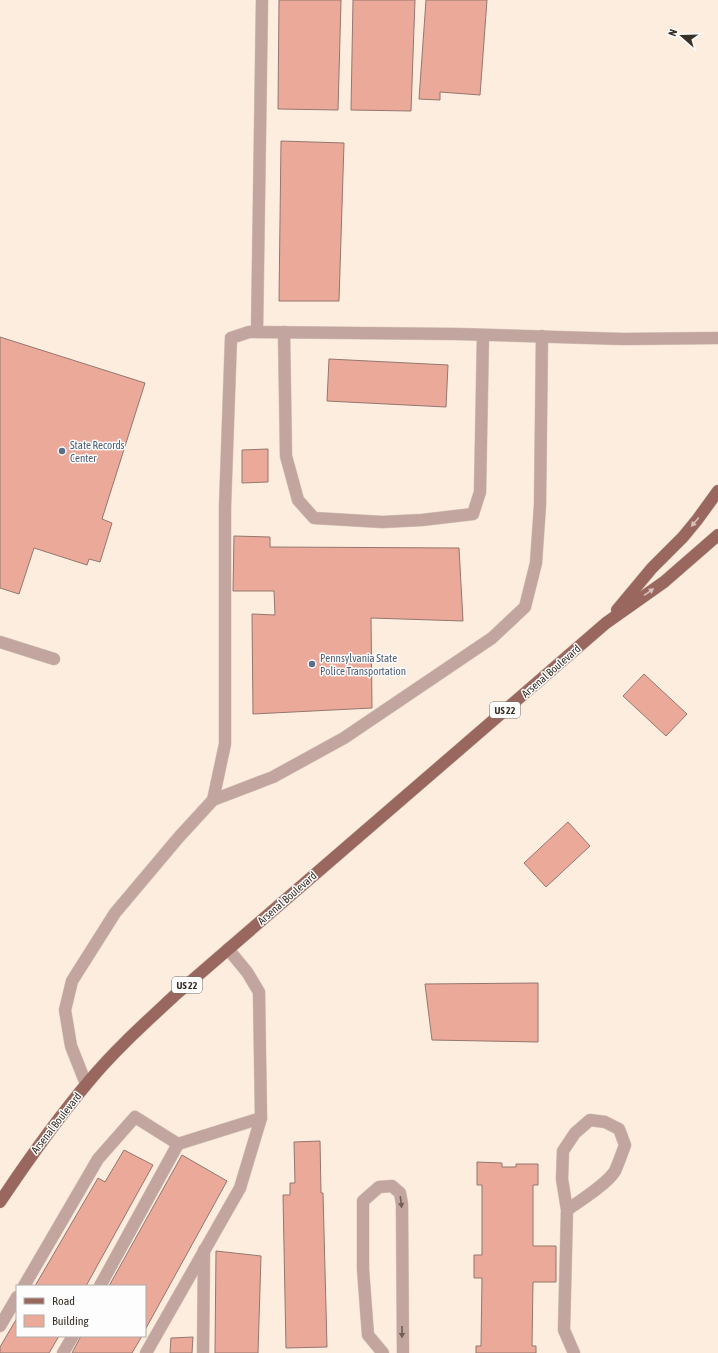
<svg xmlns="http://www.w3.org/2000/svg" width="718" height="1353" font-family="'Asap Condensed',sans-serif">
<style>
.building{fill:#ebaa99;stroke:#95766e}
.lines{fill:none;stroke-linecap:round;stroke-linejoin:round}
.lane-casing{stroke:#d9cbbe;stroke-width:13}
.primary-casing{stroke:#d9cbbe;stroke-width:13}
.lane{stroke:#c3a5a0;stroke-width:12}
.primary{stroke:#9a675e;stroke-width:12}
.oneway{fill:#d5c1bd}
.oneway2{fill:#705f57}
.service-dot{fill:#5c6f8a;stroke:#fdfdfd;stroke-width:1.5}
.labels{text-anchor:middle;stroke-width:3;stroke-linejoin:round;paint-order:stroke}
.shield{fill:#fdfdfd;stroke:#746e67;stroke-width:1}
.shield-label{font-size:10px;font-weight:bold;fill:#393027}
.service-label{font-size:11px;fill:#4e5e75;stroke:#fdfdfd;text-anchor:start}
.street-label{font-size:11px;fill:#393027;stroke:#fdfdfd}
</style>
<rect width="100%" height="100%" fill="#fceddf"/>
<g class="building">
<polygon points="279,0 341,0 338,110 278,109"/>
<polygon points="353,0 415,0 411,111 351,110"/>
<polygon points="426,0 487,0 480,95 440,92 440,100 419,99"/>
<polygon points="281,141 344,143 339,301 279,301"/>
<polygon points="0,337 145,383 102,519 112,523 100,562 89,559 87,565 34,548 19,594 0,588"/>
<polygon points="329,359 448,365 446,407 327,401"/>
<polygon points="268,449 268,482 242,483 242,450"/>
<polygon points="234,536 270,537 270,547 459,548 463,621 371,618 372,708 253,714 252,614 275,615 274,591 233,591"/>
<polygon points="644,674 687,714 666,736 623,696"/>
<polygon points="568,822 590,846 546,887 524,863"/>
<polygon points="538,983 538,1042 432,1040 425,984"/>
<polygon points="320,1141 321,1193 323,1193 327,1347 286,1348 283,1195 290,1195 290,1183 295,1183 294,1142"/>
<polygon points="124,1150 153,1165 86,1286 35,1286 98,1178 105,1182"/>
<polygon points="182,1155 227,1181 145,1330 145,1286 109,1286"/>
<polygon points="477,1162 502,1163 502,1167 516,1167 516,1164 538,1164 538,1185 533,1185 533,1246 556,1246 556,1282 533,1282 532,1346 536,1346 536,1353 476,1353 476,1346 481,1346 482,1278 474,1278 474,1255 482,1255 482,1185 477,1185"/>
<polygon points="216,1251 261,1256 258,1353 215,1353"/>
<polygon points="17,1318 17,1336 59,1336 49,1353 0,1353 0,1347"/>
<polygon points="81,1336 142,1336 132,1353 72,1353"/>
<polygon points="193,1337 192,1353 170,1353 171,1338"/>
</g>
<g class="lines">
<defs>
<g id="lane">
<polyline points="257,332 262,0"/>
<polyline points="284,332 286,456 298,500 314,518 382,522 422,520 473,514 480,492 483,335"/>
<polyline points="0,642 54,659"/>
<polyline points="213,800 273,777 344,738 492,638 525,607 536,563 540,505 542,336"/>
<polyline points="86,1084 71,1046 65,1010 72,981 115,913 179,837 213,800 225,744 225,507 231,338 249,332 457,334 622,339 718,338"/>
<path d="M 567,1210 C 580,1201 607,1184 615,1171 C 619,1162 622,1153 625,1145 L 619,1129 L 605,1122 L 590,1120 L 575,1133 L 563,1151 L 562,1179 L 567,1210 L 564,1330 L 574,1353"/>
<polyline points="24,1286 98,1159 135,1117 178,1144 261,1118"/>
<polyline points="100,1286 178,1144"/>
<polyline points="0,1326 17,1297"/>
<polyline points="63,1353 73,1336"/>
<polyline points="146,1353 240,1188 261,1118 259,992 247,972 228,949"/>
<polyline points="203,1353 204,1250"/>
<polyline points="383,1353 368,1335 363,1269 363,1201 379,1187 392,1186 400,1193 402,1204 403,1353"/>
</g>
<g id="primary">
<polyline points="617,610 652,568 683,537 697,520 718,491"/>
<path d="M 0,1202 C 28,1160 57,1119 90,1080 C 115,1050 145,1023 174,996 L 606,623 L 664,582 L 718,535"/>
</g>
</defs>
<use href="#lane" class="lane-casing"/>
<use href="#primary" class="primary-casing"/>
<use href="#lane" class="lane"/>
<use href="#primary" class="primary"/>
</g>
<defs><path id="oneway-solid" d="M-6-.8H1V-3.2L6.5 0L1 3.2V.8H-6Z"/></defs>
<g class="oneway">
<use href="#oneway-solid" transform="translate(695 522) rotate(130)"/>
<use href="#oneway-solid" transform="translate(649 592) rotate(-35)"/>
</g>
<g class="oneway2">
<use href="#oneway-solid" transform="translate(401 1202) rotate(83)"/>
<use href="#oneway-solid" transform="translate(402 1332) rotate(90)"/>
</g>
<g class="service-dot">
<circle cx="62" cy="451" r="4"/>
<circle cx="312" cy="664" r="4"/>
</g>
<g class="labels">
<g class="shield">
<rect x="490" y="702" width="30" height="16" rx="3"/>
<rect x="172" y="977" width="30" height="16" rx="3"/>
</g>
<g class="shield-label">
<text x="505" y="714">US 22</text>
<text x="187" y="989">US 22</text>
</g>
<g class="service-label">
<text x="70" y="449">State Records<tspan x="70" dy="13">Center</tspan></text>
<text x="320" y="662">Pennsylvania State<tspan x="320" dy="13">Police Transportation</tspan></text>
</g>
<g class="street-label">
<text transform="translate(551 671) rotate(-41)" y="4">Arsenal Boulevard</text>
<text transform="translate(287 898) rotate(-41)" y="4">Arsenal Boulevard</text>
<text transform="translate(56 1123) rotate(-52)" y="4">Arsenal Boulevard</text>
</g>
</g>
<rect x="16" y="1285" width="130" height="52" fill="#fdfdfd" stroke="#afaba7"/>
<rect x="24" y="1298" width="20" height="6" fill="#9a675e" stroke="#afaba7"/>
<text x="52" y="1305" font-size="12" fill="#393027">Road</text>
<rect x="24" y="1315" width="20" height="12" fill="#ebaa99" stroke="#afaba7"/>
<text x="52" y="1325" font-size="12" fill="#393027">Building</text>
<g transform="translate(682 36) rotate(290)" stroke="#fdfdfd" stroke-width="3" paint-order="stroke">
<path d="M0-3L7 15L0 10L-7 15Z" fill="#393027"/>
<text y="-6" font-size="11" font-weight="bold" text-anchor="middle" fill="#393027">N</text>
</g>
</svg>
